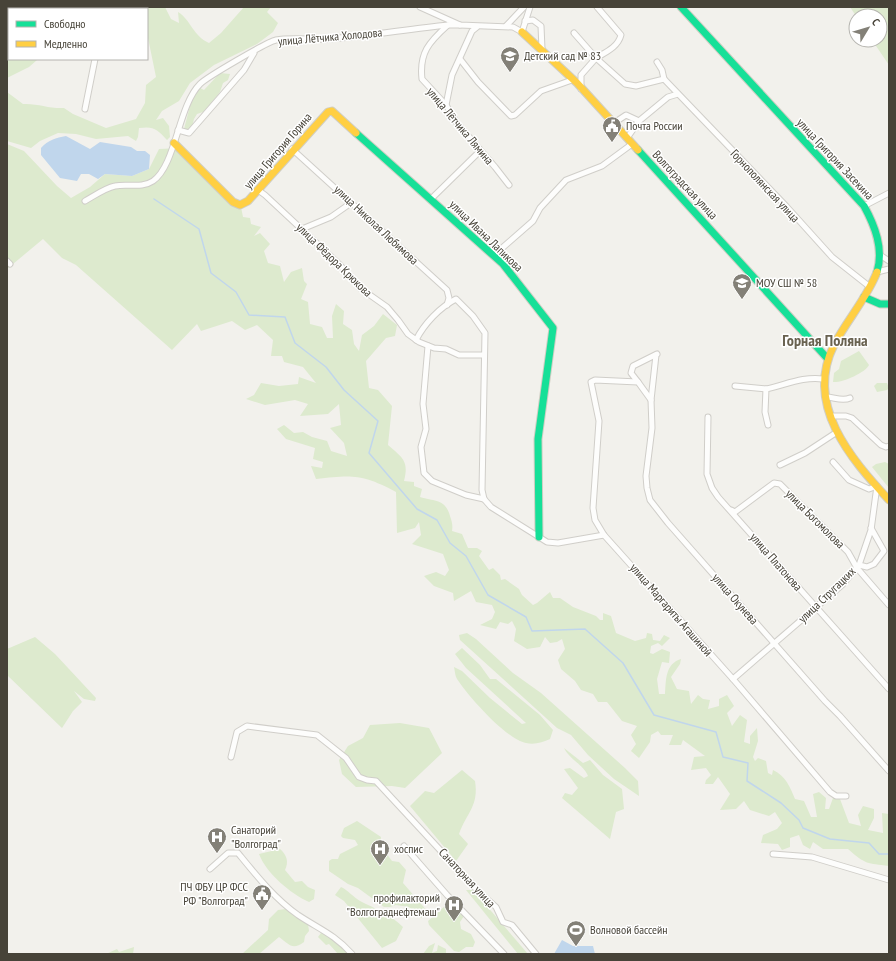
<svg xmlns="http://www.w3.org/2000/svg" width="896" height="961" font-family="'PT Sans Narrow',sans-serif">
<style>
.green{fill:#ddeace}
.water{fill:#c0d6ec}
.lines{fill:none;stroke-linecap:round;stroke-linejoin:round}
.stream{stroke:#c0d6ec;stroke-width:1.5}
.street-casing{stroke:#d0cec9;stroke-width:7}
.fast-casing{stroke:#d0cec3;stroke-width:9}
.slow-casing{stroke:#d0cec3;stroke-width:9}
.street{stroke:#fdfdfc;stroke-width:5}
.fast{stroke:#16e098;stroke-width:7}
.slow{stroke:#ffcf43;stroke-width:7}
.labels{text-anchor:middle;stroke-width:3;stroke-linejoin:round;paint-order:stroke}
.street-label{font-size:12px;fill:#474338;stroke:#fff}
.poi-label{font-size:12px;fill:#474338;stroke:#fff;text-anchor:start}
.district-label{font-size:16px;font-weight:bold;fill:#696250;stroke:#fff}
</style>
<rect width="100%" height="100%" fill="#f2f1ec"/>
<g class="green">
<path d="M 146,7 L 165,7 L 171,19 L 179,23 L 178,12 C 191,20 193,36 209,43 L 221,33 L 244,7 L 271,7 L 267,12 L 278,23 L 273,32 L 257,44 L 214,65 L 190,83 L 179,101 L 162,111 L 156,120 L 163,118 L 169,126 L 170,137 L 167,140 C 157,129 154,126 139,128 L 138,137 L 136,141 L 128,136 L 96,139 L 76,134 L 58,133 L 40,141 L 31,148 L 7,141 L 7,92 L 23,104 C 37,103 50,109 64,108 L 73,114 L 106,128 L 136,119 L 145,103 L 146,85 L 156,77 L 148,38 Z"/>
<polygon points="850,7 889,7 889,65 872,40 880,40 880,16 856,16"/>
<polygon points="7,40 9,41 9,59 37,60 29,67 7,78"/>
<polygon points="220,73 230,74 228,80 223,83 220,92 209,106 203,112 197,114 194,119 192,127 188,130 184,129 192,98 200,88 204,90"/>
<path d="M 7,144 L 24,151 L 57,186 L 71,198 L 90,187 L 105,174 L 132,176 L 149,169 L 159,149 L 181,148 L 201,171 L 205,180 L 219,185 L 241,207 L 243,217 L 250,218 L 251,224 L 261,227 L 254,236 L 260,233 L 270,244 L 264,251 L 268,263 L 280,266 L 284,282 L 291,272 L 302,268 L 304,281 L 307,284 L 301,299 L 308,302 L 310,324 L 322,327 L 327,338 L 333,338 L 332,316 L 336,304 L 344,311 L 343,324 L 352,330 L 354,344 L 359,351 L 362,335 L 374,326 L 383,314 L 397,325 L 395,336 L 386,338 L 366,361 L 369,388 L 378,390 L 392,406 L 388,445 C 403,458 409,461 404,481 L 414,482 L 414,486 L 422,489 L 420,497 C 435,502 445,498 450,516 C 452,522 453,525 452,531 L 462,534 L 468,548 L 477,548 L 482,551 L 479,556 L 489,570 L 493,568 L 500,575 L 501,580 L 505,579 L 519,589 L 522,595 L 533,605 L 537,603 L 550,592 L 553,598 L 560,598 L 573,607 L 596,616 L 600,620 L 603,620 L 603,613 L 611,616 L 616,633 L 635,641 L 646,638 L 647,633 L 652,634 L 653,640 L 660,641 L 664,635 L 670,638 L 662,646 L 658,643 L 651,646 L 650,653 L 653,654 L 662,649 L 670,652 L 669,663 L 662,662 L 657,679 L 659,694 L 665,694 C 666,680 665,664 681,659 L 680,664 L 671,677 L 677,689 L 689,691 L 691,704 L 698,695 L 703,699 L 710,700 L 708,709 L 719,706 L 719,699 L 727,695 L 734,706 L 727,713 L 732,726 L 740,715 L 747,720 L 744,742 L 750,744 L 750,736 L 757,728 L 758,741 L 753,757 L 755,761 L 758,758 L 766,761 L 768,773 L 772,775 L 773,770 C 786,776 790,787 795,799 L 804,801 L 811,817 L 817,817 L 813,794 L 819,792 L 826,798 L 825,809 L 829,809 L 833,798 L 840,799 L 849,823 L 861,826 L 858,815 L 863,806 L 874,809 L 874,818 L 868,830 L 883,833 L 882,813 L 889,814 L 889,866 C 867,863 866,865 848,849 L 823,849 L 813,842 L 810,849 L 803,845 L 799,835 L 790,838 L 790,847 L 782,850 L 778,844 L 761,843 L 763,835 L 777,829 L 782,823 L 775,812 L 769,816 L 750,810 L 744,801 L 736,809 L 720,810 L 730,794 L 718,777 L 713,784 L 705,784 L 706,780 L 711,775 L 706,768 L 691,770 L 694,757 L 705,756 L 683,740 L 681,745 L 669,745 L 673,735 L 661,735 L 658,731 L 651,735 L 650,742 L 639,758 L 631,751 L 636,744 L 631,735 L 637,726 L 622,721 L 607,702 L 598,702 L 593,694 L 581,690 L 575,681 L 561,669 L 558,660 L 565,649 L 562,639 L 557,642 L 550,643 L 545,637 L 540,647 L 527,649 L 514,641 L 516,629 L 512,621 L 508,624 L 500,622 L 496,629 L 480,625 L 492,619 L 495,612 L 492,605 L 476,602 L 471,591 L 454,601 L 453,593 L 434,586 L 424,576 L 436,572 L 445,576 L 449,570 L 443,554 L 412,544 L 421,535 L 419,522 L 415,528 L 397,533 L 396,492 C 362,474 353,475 316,479 L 311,466 L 322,468 L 323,462 L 313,459 L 315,448 L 286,439 L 277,429 L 284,425 L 294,433 L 303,432 L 312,437 L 327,441 L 331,451 L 347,456 L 344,443 L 330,428 L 341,425 L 339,404 L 328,414 L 300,416 L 308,404 L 295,400 L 265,405 L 246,399 L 254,395 L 261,383 L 279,386 L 298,384 L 299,377 L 316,383 L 303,367 L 284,362 L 282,356 L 271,356 L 273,340 L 257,325 L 245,330 L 232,321 L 201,331 L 197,324 L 172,350 L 76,265 L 62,258 L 43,239 L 7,269 Z"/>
<path d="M 859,351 L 869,365 C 865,373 842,383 833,382 L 834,373 L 839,369 L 841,361 Z"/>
<polygon points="877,383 887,383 889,388 887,390 877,392 874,386"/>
<polygon points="885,462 889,464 889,488 872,467 876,464"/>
<polygon points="467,633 476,639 513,673 541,693 625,768 638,781 639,796 614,779 588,755 571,735 557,728 460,640 459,635"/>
<polygon points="35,637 55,654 96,698 95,701 84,699 74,691 82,702 73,711 62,728 7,675 7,649"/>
<path d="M 462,648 L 480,665 L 490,679 L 496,679 L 540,715 L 553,730 L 550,739 C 543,742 535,745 526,743 C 507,740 468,696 457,679 C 455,676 455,671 454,667 L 462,671 L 490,698 L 522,724 L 526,723 L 466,668 L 455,654 Z"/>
<polygon points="400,723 429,728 442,753 405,788 392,786 356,787 342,774 339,760 348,746 363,738 370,725"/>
<path d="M 564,748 L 583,763 L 590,760 L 603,775 L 622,789 L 624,809 L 616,812 L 610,839 L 562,798 L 565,793 L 572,795 L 578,788 L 564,769 L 570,768 L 584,778 L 588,776 C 584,765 570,760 564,748 Z"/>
<path d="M 462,770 L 475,781 C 479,806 467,812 459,834 L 468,844 L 456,861 L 410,806 L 425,791 L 434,793 Z"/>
<polygon points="357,821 381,837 380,845 392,861 399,862 406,870 403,883 428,912 421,918 409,907 396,905 390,907 384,907 358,888 348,884 329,871 329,861 332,859 338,859 340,854 358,845 355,840 343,838 341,836 344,828"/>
<path d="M 280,849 C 287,855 289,862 285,870 L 295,882 L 302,881 L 308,887 L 315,890 L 314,899 L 309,902 C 291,894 266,873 259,854 Z"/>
<path d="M 341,887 C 348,890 353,897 360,901 C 374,908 391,915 403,927 L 396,941 L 382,948 L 344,901 L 335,895 Z"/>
<polygon points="466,890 473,890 528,954 518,954"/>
<polygon points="445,906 460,912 464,916 460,922 461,929 471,934 475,942 473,947 466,947 459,952 454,951 429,925 428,921"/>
<path d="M 286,909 L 308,924 L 309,931 L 305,936 L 304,942 C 292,951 289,944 279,937 L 259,954 L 242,954 L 268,930 L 269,919 L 278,910 Z"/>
<path d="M 321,933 C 333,933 342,947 349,954 L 338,954 L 329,944 L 326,945 L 318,937 Z"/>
<polygon points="435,943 432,953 437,951 438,945 446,949 446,954 423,954 429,946"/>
<polygon points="134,947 133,954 106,954 117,949 119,952"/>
</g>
<g class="water">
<path d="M 66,136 L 90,149 L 100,142 L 131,147 L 137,151 L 145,151 L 150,155 L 149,169 L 132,176 L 105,174 L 98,179 L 89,174 L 81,174 L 77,181 L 60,178 L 41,155 L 41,148 C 48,140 56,138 66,136 Z"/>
<polygon points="562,940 573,946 593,946 595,954 554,954"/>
</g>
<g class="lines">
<polyline class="stream" points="154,199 199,229 211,273 236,292 249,315 285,317 295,343 326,367 344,390 378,421 369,453 417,509 437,520 450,543 466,556 488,595 526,617 532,631 585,629 623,663 654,715 716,732 723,757 748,763 747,781 781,803 799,820 803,828 830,839 869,843 879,854 889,854"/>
<defs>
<g id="street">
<polyline points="420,7 460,25 513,27 522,32 530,7"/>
<polyline points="37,9 37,7"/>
<polyline points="104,9 104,7"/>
<polyline points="525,21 533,20 541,26 542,49"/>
<path d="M 448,25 C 429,42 419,53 422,79 L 446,105 L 457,123 L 495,167 L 509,185"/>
<polyline points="506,26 524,7"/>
<path d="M 574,33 L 596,58 C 606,52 618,47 621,35 L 597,7"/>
<polyline points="7,36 9,37"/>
<polyline points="460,59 478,82 511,116 515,115 541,91 572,80"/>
<polyline points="664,79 786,206 832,257 870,287"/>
<polyline points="581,89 581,75 596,58 625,84 636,86 664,79 662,70 657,62"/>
<polyline points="446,105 452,75 472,31 477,27"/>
<polyline points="85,109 95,59"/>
<polyline points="614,123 626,115 639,121"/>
<polyline points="178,130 189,133 244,70 254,53"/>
<polyline points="627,138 639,121 668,97 678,94"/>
<polyline points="292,149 447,290 449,298 447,305"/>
<polyline points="258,190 265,195 339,264 360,288 387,307 398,320 408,334 419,342 434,348 446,349 459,355 484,355"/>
<polyline points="431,199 480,151"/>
<path d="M 85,201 C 94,196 105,188 115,186 C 128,183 141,189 153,181 C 176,165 178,106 200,84 C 207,77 267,42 276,40 C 290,37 313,40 328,39 C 368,36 408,29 448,25 L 460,25"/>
<polyline points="864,206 889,193"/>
<polyline points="302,229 331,217 351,203"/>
<polyline points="880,255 889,261"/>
<polyline points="7,261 10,264"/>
<polyline points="499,261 498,252 501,249 533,221 540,208 566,180 602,166 632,144"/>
<polyline points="877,272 889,269"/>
<path d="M 416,340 C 424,324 440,307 456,299 L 473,316 L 485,333 L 482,490 L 484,499 L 491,507 L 547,542 L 558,543 L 604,535"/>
<polyline points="428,346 423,404 426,429 421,447 424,473 432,481 466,495 484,499"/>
<polyline points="656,355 651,400 652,428 646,476 647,488 650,500 668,523 825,701 840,716 889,771"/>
<polyline points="638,382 631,373 633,366 657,354"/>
<polyline points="735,386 766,389"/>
<path d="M 826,397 C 834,397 842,402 850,398"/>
<polyline points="651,400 638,382 595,380 591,382 599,421 593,508 595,520 604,535 733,679 830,792 836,796 846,796"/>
<polyline points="830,416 846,416 852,418 881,445 886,447 889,446"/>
<polyline points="708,417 707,474 712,488 718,497 889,689"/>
<path d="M 768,425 L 765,412 L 766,389 C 785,385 804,376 823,379"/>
<polyline points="833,462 849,480 869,489 877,486"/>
<polyline points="780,465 805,453 837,432"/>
<polyline points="731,510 735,512 774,483 780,484 848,552 857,568 889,605"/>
<polyline points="859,565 867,567 874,564 884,551 871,528"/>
<polyline points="733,679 843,584 859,565 871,530 877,486"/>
<polyline points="231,757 237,732 247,726 317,735 346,758 359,777 367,780 376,781 479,892 496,907 503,922 512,925 536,954"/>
<polyline points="404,846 447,895 504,954"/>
<polyline points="773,854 812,857 889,880"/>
<path d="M 210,869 L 228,853 L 238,853 C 256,875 274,898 298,915 C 319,929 334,934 352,954"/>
</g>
<g id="fast">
<path d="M 681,7 L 864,206 C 875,226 884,249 877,272"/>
<polyline points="356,133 503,264 553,328 538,439 539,537"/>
<polyline points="638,150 827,358"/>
<polyline points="864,297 880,304 889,304"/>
</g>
<g id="slow">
<polyline points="522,32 577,83 638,150"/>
<polyline points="174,143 233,202 240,205 248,201 328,112 332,111 356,133"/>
<path d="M 877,272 C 867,298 847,320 834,345 C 804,405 851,459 889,500"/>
</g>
</defs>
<use href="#street" class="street-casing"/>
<use href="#fast" class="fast-casing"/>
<use href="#slow" class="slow-casing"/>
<use href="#street" class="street"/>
<use href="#fast" class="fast"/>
<use href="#slow" class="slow"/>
</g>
<defs>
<symbol id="school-pin" viewBox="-11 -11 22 30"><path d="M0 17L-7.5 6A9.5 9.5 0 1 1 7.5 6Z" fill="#838077" stroke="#fff"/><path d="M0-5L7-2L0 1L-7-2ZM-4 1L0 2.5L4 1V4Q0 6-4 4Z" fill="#fff"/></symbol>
<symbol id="civic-pin" viewBox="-11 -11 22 30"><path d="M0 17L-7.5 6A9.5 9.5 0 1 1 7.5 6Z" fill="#838077" stroke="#fff"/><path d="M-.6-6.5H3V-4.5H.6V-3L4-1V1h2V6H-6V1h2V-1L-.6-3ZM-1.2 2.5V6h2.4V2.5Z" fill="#fff"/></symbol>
<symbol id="hospital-pin" viewBox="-11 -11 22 30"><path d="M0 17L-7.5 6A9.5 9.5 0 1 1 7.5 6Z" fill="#838077" stroke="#fff"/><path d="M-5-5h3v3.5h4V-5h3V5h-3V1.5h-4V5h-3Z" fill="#fff"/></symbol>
<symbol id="stadium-pin" viewBox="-11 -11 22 30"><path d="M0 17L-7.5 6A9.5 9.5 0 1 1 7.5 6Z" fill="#838077" stroke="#fff"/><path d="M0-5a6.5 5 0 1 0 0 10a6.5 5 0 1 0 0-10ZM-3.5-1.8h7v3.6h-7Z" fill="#fff"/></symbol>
</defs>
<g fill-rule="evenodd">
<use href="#school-pin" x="499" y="45" width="22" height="30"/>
<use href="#civic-pin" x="601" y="115" width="22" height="30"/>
<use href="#school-pin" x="731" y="272" width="22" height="30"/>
<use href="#hospital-pin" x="206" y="826" width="22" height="30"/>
<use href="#hospital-pin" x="369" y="838" width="22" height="30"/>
<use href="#civic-pin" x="251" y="883" width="22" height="30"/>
<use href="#hospital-pin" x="443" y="894" width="22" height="30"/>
<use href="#stadium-pin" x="565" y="919" width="22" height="30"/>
</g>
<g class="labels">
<g class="street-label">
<text transform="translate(330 37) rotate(-5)" y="4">улица Лётчика Холодова</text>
<text transform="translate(460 126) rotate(50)" y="4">улица Лётчика Лямина</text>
<text transform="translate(278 151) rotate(-49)" y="4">улица Григория Горина</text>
<text transform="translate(835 159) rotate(47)" y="4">улица Григория Засекина</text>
<text transform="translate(685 185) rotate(47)" y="4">Волгоградская улица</text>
<text transform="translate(765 186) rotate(47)" y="4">Горнополянская улица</text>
<text transform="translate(376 225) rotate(43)" y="4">улица Николая Любимова</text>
<text transform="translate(486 236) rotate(44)" y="4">улица Ивана Лапикова</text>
<text transform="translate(334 260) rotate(44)" y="4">улица Фёдора Крюкова</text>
<text transform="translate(815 519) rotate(45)" y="4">улица Богомолова</text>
<text transform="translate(776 562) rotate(49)" y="4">улица Платонова</text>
<text transform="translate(827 595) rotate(-44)" y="4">улица Стругацких</text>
<text transform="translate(735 599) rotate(49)" y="4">улица Окунева</text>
<text transform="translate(671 610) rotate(49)" y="4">улица Маргариты Агашиной</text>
<text transform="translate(467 878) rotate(47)" y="4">Санаторная улица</text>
</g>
<g class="poi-label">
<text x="524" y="60">Детский сад № 83</text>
<text x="626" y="130">Почта России</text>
<text x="756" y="287">МОУ СШ № 58</text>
<text x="231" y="834">Санаторий<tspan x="231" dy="14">"Волгоград"</tspan></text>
<text x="394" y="853">хоспис</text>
<text x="248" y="891" text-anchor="end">ПЧ ФБУ ЦР ФСС<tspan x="248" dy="14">РФ "Волгоград"</tspan></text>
<text x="440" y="902" text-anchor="end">профилакторий<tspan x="440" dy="14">"Волгограднефтемаш"</tspan></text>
<text x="590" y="934">Волновой бассейн</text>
</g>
<g class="district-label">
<text x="825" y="346">Горная Поляна</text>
</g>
</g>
<rect width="896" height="961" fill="none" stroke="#474338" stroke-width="16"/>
<rect x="8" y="8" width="140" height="52" fill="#ffffff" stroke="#b5b4af"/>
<rect x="16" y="21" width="20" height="6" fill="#16e098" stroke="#b5b4af"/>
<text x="44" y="28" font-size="12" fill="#474338">Свободно</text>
<rect x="16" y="41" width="20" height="6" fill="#ffcf43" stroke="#b5b4af"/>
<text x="44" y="48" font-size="12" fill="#474338">Медленно</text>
<g transform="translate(868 28) rotate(52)"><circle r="19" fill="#ffffff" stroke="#b5b4af"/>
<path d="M0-3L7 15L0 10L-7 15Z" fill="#838077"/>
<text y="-6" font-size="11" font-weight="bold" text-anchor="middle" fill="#474338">С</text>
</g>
</svg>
